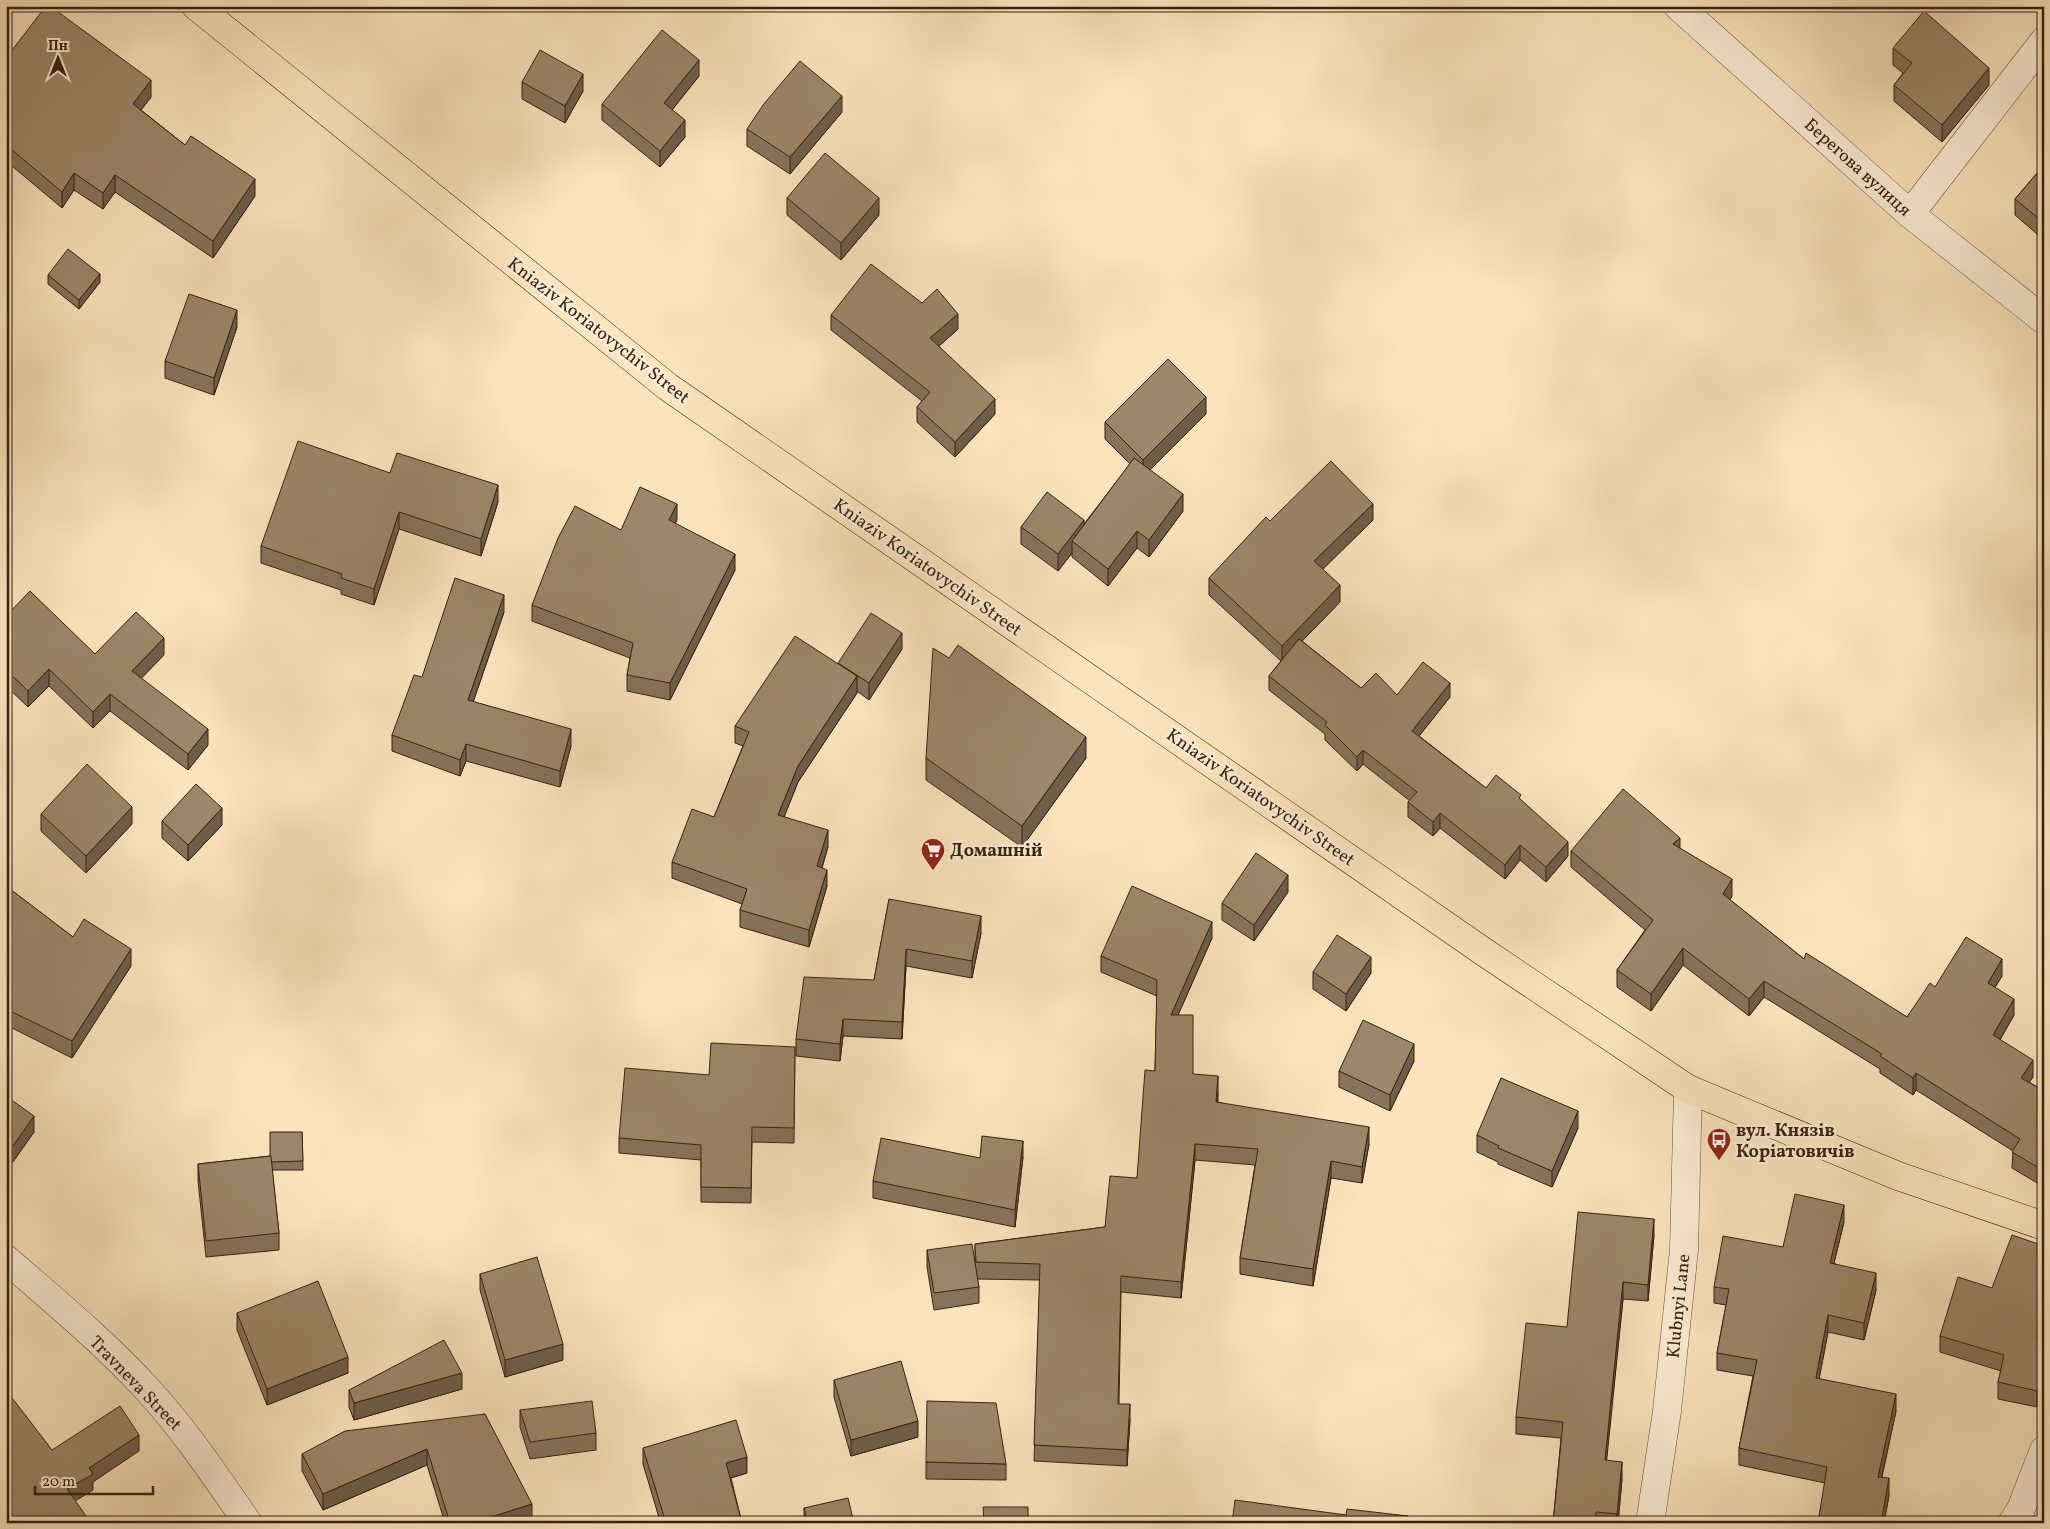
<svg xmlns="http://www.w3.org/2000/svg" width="2050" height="1529" font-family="Vollkorn,serif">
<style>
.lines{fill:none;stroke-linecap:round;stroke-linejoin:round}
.minor-casing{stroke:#69523b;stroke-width:29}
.major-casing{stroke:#382110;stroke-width:29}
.minor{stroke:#fcedd4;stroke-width:28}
.major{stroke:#fbe4bd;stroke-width:28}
.wall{fill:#87735b;stroke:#382110}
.shaded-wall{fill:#6e5e4a;stroke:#382110}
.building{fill:#9d866a;stroke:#382110}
.labels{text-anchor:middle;stroke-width:5;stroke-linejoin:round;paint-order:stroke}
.street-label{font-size:18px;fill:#382110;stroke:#fcedd4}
.poi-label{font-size:18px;font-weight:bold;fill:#382110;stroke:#fcedd4;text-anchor:start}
</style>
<rect width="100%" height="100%" fill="#fbe4bd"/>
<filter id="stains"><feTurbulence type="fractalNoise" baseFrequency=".004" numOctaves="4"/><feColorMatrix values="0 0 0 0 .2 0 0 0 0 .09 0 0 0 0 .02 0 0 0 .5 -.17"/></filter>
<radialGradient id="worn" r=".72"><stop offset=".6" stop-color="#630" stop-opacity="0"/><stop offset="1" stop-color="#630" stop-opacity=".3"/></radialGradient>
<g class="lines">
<defs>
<g id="minor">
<polyline points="1678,6 1910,214 2044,320"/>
<polyline points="1910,214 2044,41"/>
<path d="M 6,1259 C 54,1301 104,1342 147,1389 C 185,1430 216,1477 248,1523"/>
<polyline points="1650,1523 1667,1411 1684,1250 1688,1089"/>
<polyline points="2012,1523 2021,1509 2044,1450"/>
</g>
<polyline id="major" points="196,6 668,387 1484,952 1688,1089 1898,1176 2044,1226"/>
</defs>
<use href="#minor" class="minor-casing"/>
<use href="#major" class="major-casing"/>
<use href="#minor" class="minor"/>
<use href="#major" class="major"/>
</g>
<g class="wall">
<polygon points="572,6 581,6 578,10"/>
<polygon points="1893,48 1989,85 1942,142 1894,101 1894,85 1903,73 1893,65"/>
<polygon points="6,58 151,97 141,110 185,145 255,196 213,258 115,192 103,209 74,190 62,208 6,161"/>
<polygon points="699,76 672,110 685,137 660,167 602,120 602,104"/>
<polygon points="522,82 583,91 565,123 522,99"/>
<polygon points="842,112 790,174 747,146 747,129"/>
<polygon points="2044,165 2044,240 2015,215 2015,199"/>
<polygon points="787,198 879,215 841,260 787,215"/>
<polygon points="48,275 100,282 79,309 48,284"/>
<polygon points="922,303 958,329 939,346 995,414 955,457 917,422 917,407 922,401 831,330 831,315"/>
<polygon points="237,327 214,395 165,378 165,361"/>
<polygon points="1206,414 1150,470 1183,511 1149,557 1137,548 1108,586 1072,557 1072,553 1058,571 1021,544 1021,527 1084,524 1130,464 1105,439 1105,422"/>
<polygon points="390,473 498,502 481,556 399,529 374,605 341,594 341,590 261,563 261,546"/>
<polygon points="677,520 675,523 735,570 670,700 627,691 627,675 630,658 532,621 532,605 621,530"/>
<polygon points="1373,520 1322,569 1340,602 1302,641 1361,688 1397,695 1450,697 1419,736 1486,788 1521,800 1568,856 1546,882 1520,860 1505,879 1440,828 1433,836 1408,817 1408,802 1410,801 1363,764 1357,771 1325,740 1325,734 1269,690 1269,676 1281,661 1209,595 1209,578 1270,521"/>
<polygon points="504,612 473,702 571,746 560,787 466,761 460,776 392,751 392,735 422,677"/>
<polygon points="6,616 95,654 164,655 141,678 208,745 188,770 110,711 93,728 49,686 28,707 6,686"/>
<polygon points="902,649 869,700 857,691 857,693 798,782 784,817 828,847 822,868 827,886 809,947 740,927 740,910 742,904 672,878 672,862 714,817 743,746 735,743 735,726 838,665 838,663"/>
<polygon points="926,758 1086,758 1022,847 926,780"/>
<polygon points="41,814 132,824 86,873 41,831"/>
<polygon points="162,821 222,825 188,861 162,838"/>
<polygon points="1680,848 1732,896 1730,900 1804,959 1907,1017 1935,987 2002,976 1995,987 2014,1015 2000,1040 2033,1077 2029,1082 2044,1091 2044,1187 2012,1168 2013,1151 1916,1090 1913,1095 1880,1073 1880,1069 1764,997 1749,1016 1683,965 1651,1011 1617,987 1617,970 1645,930 1571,867 1571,851"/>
<polygon points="6,886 73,937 131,966 72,1058 6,1025"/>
<polygon points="1288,892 1254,941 1222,920 1222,903"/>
<polygon points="889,899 981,933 972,978 906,966 902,1039 843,1036 840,1061 796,1056 796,1039 874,980"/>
<polygon points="1212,938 1178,1015 1193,1074 1218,1092 1218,1102 1369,1144 1362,1183 1331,1178 1313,1286 1240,1274 1240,1258 1255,1165 1195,1160 1181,1298 1121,1292 1119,1404 1130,1420 1127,1466 1034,1461 1040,1280 977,1279 979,1287 979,1303 934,1310 927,1267 927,1250 975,1266 975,1244 1105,1227 1137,1178 1155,1071 1157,996 1101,972 1101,956"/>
<polygon points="1313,972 1371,973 1346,1011 1313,989"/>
<polygon points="795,1047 794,1143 752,1142 751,1203 701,1202 701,1160 619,1153 619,1138 709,1075"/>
<polygon points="1414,1061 1390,1111 1339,1087 1339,1071"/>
<polygon points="6,1096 34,1132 10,1166 6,1164"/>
<polygon points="1578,1128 1552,1187 1498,1164 1498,1162 1477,1152 1477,1135"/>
<polygon points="302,1132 303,1170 272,1170 279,1233 279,1250 206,1257 198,1181 198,1164 270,1156"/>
<polygon points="1023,1157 1015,1227 873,1198 873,1181 980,1158"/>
<polygon points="1844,1222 1834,1263 1876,1290 1864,1340 1828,1332 1819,1379 1896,1411 1882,1477 1889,1495 1884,1523 1818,1523 1825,1483 1739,1465 1739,1448 1753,1376 1717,1370 1717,1353 1726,1305 1714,1303 1714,1287 1783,1247"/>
<polygon points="1654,1235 1648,1301 1623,1299 1606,1460 1622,1479 1618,1523 1553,1523 1561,1438 1516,1434 1516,1417 1567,1327"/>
<polygon points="480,1274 563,1360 505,1377 480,1290"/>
<polygon points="237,1313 348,1373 267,1405 237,1330"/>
<polygon points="1940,1336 2042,1338 2037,1407 1998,1399 1998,1382 2001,1371 1940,1352"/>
<polygon points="834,1380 918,1437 851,1456 834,1397"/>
<polygon points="462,1389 354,1420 349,1407 349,1390"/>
<polygon points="520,1410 596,1433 596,1450 530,1459 520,1427"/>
<polygon points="485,1414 532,1521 527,1523 445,1523 427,1465 323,1510 302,1471 302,1454"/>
<polygon points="643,1448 747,1473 731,1478 742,1523 660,1521 643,1464"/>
<polygon points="926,1462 1006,1464 1006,1480 926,1479"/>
<polygon points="804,1508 854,1523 804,1523"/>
</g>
<g class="shaded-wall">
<polygon points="699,60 699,76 664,120 664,103"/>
<polygon points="1989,68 1989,85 1942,142 1942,125"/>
<polygon points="583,74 583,91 565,123 565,106"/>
<polygon points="151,80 151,97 133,120 133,104"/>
<polygon points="842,96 842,112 790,174 790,157"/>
<polygon points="685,120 685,137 660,167 660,151"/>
<polygon points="74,173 74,190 62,208 62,192"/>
<polygon points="115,175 115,192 103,209 103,193"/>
<polygon points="255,179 255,196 213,258 213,241"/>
<polygon points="879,198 879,215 841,260 841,243"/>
<polygon points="100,274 100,282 79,309 79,300"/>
<polygon points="237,310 237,327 214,395 214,378"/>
<polygon points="958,314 958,329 930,354 930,338"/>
<polygon points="1206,397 1206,414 1143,477 1143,460"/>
<polygon points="995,399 995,414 955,457 955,442"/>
<polygon points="498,485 498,502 481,556 481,539"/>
<polygon points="1183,494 1183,511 1149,557 1149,540"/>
<polygon points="677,504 677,520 669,537 669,520"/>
<polygon points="1373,504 1373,520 1314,578 1314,561"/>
<polygon points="399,512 399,529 374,605 374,589"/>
<polygon points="1084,520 1084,537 1072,541 1072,553 1058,571 1058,554"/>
<polygon points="1137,531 1137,548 1108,586 1108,569"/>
<polygon points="735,554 735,570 670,700 670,683"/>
<polygon points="1340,585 1340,602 1282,662 1282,646"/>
<polygon points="504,595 504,612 468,717 468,700"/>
<polygon points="902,633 902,649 869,700 869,683"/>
<polygon points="164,638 164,655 132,688 132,671"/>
<polygon points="49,669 49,686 28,707 28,691"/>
<polygon points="857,676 857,693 798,782 778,832 778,815 798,766"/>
<polygon points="1450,683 1450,697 1412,745 1412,731"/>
<polygon points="110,694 110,711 93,728 93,712"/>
<polygon points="208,729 208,745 188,770 188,754"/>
<polygon points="571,729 571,746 560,787 560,771"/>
<polygon points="1086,737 1086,758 1022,847 1022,826"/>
<polygon points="466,744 466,761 460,776 460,760"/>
<polygon points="1363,750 1363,764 1357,771 1357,757"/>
<polygon points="132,807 132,824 86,873 86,856"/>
<polygon points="222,808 222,825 188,861 188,845"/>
<polygon points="1440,813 1440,828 1433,836 1433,822"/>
<polygon points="828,830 828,847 817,883 817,866"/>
<polygon points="1680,838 1680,854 1673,844"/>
<polygon points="1568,842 1568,856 1546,882 1546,867"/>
<polygon points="1520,845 1520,860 1505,879 1505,865"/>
<polygon points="827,870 827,886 809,947 809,930"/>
<polygon points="1288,875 1288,892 1254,941 1254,925"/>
<polygon points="1732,879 1732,896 1723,911 1723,894"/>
<polygon points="981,916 981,933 972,978 972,961"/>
<polygon points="1212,922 1212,938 1171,1031 1171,1015"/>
<polygon points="1683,948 1683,965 1651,1011 1651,994"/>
<polygon points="131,949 131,966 72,1058 72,1041"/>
<polygon points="906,949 906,966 902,1039 902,1022"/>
<polygon points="1371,957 1371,973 1346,1011 1346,994"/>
<polygon points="2002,959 2002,976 1988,999 1988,983"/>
<polygon points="1764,981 1764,997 1749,1016 1749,999"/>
<polygon points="2014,999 2014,1015 1993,1052 1993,1035"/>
<polygon points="843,1019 843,1036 840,1061 840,1044"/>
<polygon points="1414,1044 1414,1061 1390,1111 1390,1095"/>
<polygon points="2033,1060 2033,1077 2021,1095 2021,1078"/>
<polygon points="1916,1073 1916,1090 1913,1095 1913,1078"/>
<polygon points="1218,1076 1218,1092 1216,1118 1216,1102"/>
<polygon points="1578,1111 1578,1128 1552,1187 1552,1171"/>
<polygon points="34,1116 34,1132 10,1166 10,1150"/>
<polygon points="1369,1127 1369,1144 1362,1183 1362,1167"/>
<polygon points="1023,1141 1023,1157 1015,1227 1015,1210"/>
<polygon points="1195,1144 1195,1160 1181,1298 1181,1282"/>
<polygon points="1331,1161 1331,1178 1313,1286 1313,1269"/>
<polygon points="1844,1205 1844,1222 1830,1279 1830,1263"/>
<polygon points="1654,1219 1654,1235 1648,1301 1648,1285"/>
<polygon points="1876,1273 1876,1290 1864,1340 1864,1323"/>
<polygon points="1623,1282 1623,1299 1605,1477 1605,1460"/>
<polygon points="1828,1315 1828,1332 1816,1395 1816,1378"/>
<polygon points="2044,1318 2044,1334 2037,1353 2037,1337"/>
<polygon points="563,1344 563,1360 505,1377 505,1360"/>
<polygon points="348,1357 348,1373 267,1405 267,1389"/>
<polygon points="2044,1363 2044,1379 2037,1407 2037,1391"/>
<polygon points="462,1373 462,1389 354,1420 354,1403"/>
<polygon points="1896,1394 1896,1411 1878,1493 1878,1477"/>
<polygon points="1130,1404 1130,1420 1127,1466 1127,1450"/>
<polygon points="918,1421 918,1437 851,1456 851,1440"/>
<polygon points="139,1435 139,1451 93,1482 93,1490 67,1506 67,1489 89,1468"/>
<polygon points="427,1449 427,1465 323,1510 323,1494"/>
<polygon points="747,1457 747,1473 726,1479 726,1463"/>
<polygon points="1622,1462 1622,1479 1618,1523 1617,1523 1617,1514"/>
<polygon points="1889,1478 1889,1495 1884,1523 1881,1523"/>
<polygon points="532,1504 532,1521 527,1523 472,1523"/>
<polygon points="31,1518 31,1523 26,1523"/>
</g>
<g class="building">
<polygon points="46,6 50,6 151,80 133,104 185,145 191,136 255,179 213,241 115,175 103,193 74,173 62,192 6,145 6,58"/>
<polygon points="1924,11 1989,68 1942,125 1894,85 1912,63 1893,48"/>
<polygon points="662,30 699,60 664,103 685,120 660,151 602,104"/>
<polygon points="540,50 583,74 565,106 522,82"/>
<polygon points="800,61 842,96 790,157 747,129 763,105"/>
<polygon points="825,153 879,198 841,243 787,198"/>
<polygon points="2044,165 2044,223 2015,199"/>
<polygon points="68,249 100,274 79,300 48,275"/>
<polygon points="871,264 922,303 937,289 958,314 930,338 995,399 955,442 917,407 930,392 831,315"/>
<polygon points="189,294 237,310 214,378 165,361"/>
<polygon points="1168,359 1206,397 1143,460 1105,422"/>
<polygon points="298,441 390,473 397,453 498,485 481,539 399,512 374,589 341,578 342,574 261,546"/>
<polygon points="1134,458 1183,494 1149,540 1137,531 1108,569 1072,541"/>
<polygon points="1331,461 1373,504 1314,561 1340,585 1282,646 1209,578 1266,517 1270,521"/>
<polygon points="640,487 677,504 669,520 735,554 670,683 627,675 633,643 532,605 558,538 575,506 621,530"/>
<polygon points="1047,492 1084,520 1058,554 1021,527"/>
<polygon points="455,578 504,595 468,700 571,729 560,771 466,744 460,760 392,735 414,675 422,677"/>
<polygon points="30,591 95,654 136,612 164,638 132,671 208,729 188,754 110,694 93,712 49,669 28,691 6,670 6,616"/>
<polygon points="871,613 902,633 869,683 838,663"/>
<polygon points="795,636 857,676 798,766 778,815 828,830 817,866 827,870 809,930 740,910 747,889 672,862 692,809 714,817 749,732 735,726"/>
<polygon points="1299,639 1361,688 1376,673 1397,695 1423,662 1450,683 1412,731 1486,788 1496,775 1521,795 1519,798 1568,842 1546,867 1520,845 1505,865 1440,813 1433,822 1408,802 1417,792 1363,750 1357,757 1325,725 1327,722 1269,676"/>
<polygon points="958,645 1086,737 1022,826 926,758 933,648 949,658"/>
<polygon points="87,764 132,807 86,856 41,814"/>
<polygon points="196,784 222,808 188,845 162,821"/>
<polygon points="1623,789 1680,838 1673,844 1732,879 1723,894 1804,959 1806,953 1907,1017 1930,983 1935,987 1966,937 2002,959 1988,983 2014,999 1993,1035 2033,1060 2021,1078 2044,1091 2044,1171 2012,1152 2020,1139 1916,1073 1913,1078 1880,1056 1882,1054 1764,981 1749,999 1683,948 1651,994 1617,970 1653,920 1571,851"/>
<polygon points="1256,853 1288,875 1254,925 1222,903"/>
<polygon points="6,886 73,937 84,919 131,949 72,1041 6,1009"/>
<polygon points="1132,886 1212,922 1171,1015 1193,1015 1193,1074 1218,1076 1216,1102 1369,1127 1362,1167 1331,1161 1313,1269 1240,1258 1258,1149 1195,1144 1181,1282 1121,1276 1118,1404 1130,1404 1127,1450 1034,1445 1040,1264 976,1262 975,1244 1105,1227 1110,1176 1137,1178 1145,1070 1155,1071 1157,980 1101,956"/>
<polygon points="889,899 981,916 972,961 906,949 902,1022 843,1019 840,1044 796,1039 804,977 874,980"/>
<polygon points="1337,935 1371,957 1346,994 1313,972"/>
<polygon points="1363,1020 1414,1044 1390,1095 1339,1071"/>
<polygon points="711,1043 795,1047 794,1128 752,1127 751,1188 701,1187 701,1145 619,1138 625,1068 709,1075"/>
<polygon points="1501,1078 1578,1111 1552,1171 1498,1148 1499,1146 1477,1135"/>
<polygon points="6,1096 34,1116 10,1150 6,1147"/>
<polygon points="270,1132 302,1132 303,1161 271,1162 270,1156"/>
<polygon points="982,1136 1023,1141 1015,1210 873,1181 881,1138 980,1158"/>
<polygon points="271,1156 279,1233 206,1241 198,1164"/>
<polygon points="1795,1194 1844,1205 1830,1263 1876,1273 1864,1323 1828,1315 1816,1378 1896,1394 1878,1477 1889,1478 1881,1523 1818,1523 1827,1467 1739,1448 1757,1360 1717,1353 1729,1289 1714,1287 1723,1236 1783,1247"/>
<polygon points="1578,1212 1654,1219 1648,1285 1623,1282 1605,1460 1622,1462 1617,1514 1596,1512 1595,1523 1553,1523 1563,1422 1516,1417 1526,1323 1567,1327"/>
<polygon points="2012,1235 2044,1246 2044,1318 2037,1337 2044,1338 2044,1363 2037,1391 1998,1382 2004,1355 1940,1336 1958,1277 1992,1288"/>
<polygon points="972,1244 979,1287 934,1293 927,1250"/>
<polygon points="537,1257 563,1344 505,1360 480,1274"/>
<polygon points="318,1281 348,1357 267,1389 237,1313"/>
<polygon points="444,1340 462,1373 354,1403 349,1390"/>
<polygon points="901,1361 918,1421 851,1440 834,1380"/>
<polygon points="6,1390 52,1450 120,1406 139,1435 89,1468 93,1474 67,1489 91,1523 34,1523 31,1518 26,1523 6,1523"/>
<polygon points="592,1401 596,1433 530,1442 520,1410"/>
<polygon points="927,1401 996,1403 1006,1464 926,1462"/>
<polygon points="485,1414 532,1504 472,1523 450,1523 427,1449 323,1494 302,1454 345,1431"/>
<polygon points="736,1420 747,1457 726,1463 742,1523 654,1523 665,1520 643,1448"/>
<polygon points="848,1498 854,1523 808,1523 804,1508"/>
<polygon points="1235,1500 1346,1515 1347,1509 1408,1516 1407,1523 1232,1523"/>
<polygon points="983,1507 1028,1507 1028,1523 984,1523"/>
</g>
<defs>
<symbol id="supermarket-pin" viewBox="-11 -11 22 30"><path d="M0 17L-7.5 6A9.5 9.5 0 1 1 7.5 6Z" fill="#8f2418" stroke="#fcedd4"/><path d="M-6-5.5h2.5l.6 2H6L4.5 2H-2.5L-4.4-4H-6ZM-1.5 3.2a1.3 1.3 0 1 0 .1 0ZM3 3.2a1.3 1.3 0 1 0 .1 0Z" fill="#fff"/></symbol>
<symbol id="bus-pin" viewBox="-11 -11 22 30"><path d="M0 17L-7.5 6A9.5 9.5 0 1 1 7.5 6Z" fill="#8f2418" stroke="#fcedd4"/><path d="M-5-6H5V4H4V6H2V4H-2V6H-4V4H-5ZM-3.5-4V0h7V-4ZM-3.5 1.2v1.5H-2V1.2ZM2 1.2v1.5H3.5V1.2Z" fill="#fff"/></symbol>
</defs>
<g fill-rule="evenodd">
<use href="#supermarket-pin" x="919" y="836" width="28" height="38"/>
<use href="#bus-pin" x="1705" y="1126" width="28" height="38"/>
</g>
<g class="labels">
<g class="street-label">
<text transform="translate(1858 167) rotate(42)" y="6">Берегова вулиця</text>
<text transform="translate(599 330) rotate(38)" y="6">Kniaziv Koriatovychiv Street</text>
<text transform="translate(928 567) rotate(35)" y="6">Kniaziv Koriatovychiv Street</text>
<text transform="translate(1261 797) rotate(35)" y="6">Kniaziv Koriatovychiv Street</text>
<text transform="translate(1678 1306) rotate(-84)" y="6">Klubnyi Lane</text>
<text transform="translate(136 1383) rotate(46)" y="6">Travneva Street</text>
</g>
<g class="poi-label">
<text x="950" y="856">Домашній</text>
<text x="1736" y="1136">вул. Князів<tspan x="1736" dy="21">Коріатовичів</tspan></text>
</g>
</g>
<rect width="2050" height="1529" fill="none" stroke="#fbe4bd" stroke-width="25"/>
<rect x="8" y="8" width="2035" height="1514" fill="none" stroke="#382110" stroke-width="2.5"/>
<rect x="12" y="12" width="2025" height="1504" fill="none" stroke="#382110"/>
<g transform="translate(58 58)" stroke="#fcedd4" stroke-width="4" paint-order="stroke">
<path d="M0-4L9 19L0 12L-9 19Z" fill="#382110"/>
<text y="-8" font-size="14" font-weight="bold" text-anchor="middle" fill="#382110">Пн</text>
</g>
<path d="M35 1486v8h118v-8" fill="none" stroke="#382110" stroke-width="2.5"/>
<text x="42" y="1486" font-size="15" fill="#382110" stroke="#fcedd4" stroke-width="4" paint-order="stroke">20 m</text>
<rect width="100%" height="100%" filter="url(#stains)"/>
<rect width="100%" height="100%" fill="url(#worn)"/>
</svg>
